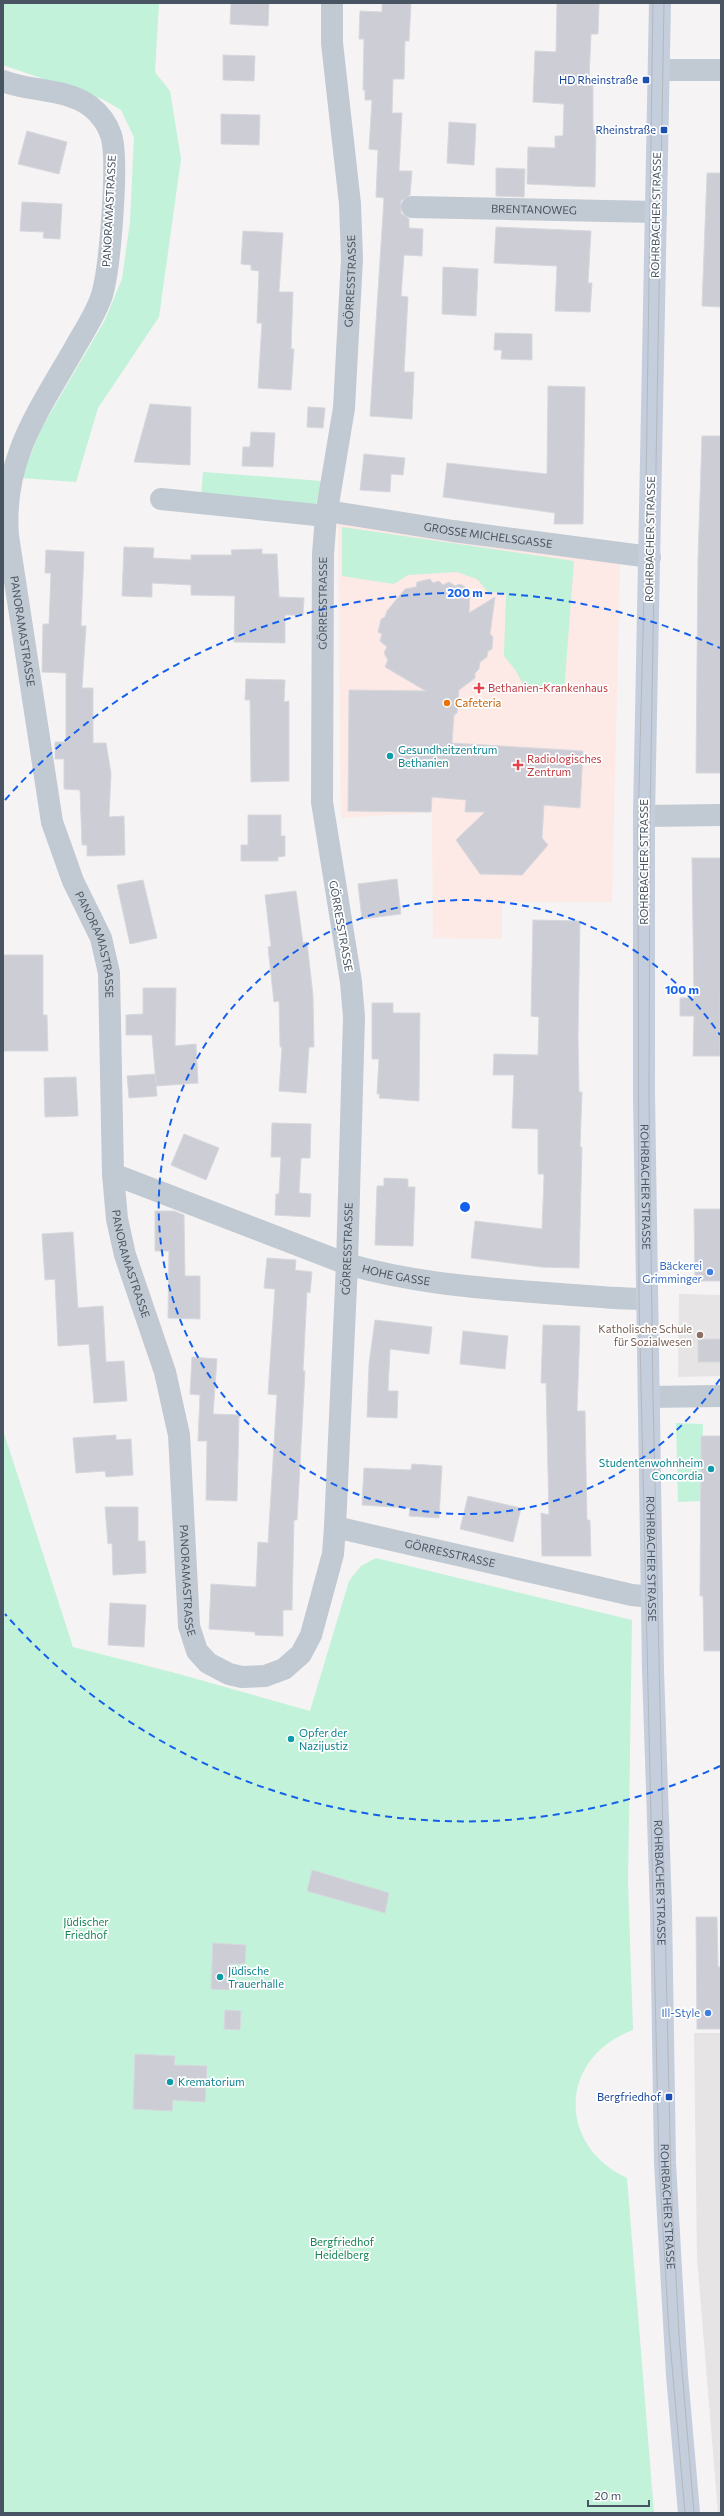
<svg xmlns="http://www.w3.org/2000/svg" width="724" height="2516" font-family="Commissioner,sans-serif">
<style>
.education{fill:#e6e4e5}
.medical{fill:#fde9e5}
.green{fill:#c2f2d9}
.building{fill:#cdced5;stroke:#d7d8de}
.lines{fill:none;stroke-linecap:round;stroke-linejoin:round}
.street{stroke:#c1c9d2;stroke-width:22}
.secondary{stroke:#c5cedc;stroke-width:22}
.tram{stroke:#b5b7bd;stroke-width:1}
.ring{fill:none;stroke:#1460ee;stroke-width:2;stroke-dasharray:7 5}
.transit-dot{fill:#1a4fb4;stroke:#fff;stroke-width:1.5}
.health-dot{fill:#e0444e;stroke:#fff;stroke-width:1.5}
.food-dot{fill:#e8710a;stroke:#fff;stroke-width:1.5}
.culture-dot{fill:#0f9aa8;stroke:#fff;stroke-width:1.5}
.shop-dot{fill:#3f7fe0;stroke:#fff;stroke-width:1.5}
.education-dot{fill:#8d6e63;stroke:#fff;stroke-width:1.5}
.labels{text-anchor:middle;stroke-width:3.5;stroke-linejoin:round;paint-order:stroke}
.transit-label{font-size:11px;fill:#164399;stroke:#fff;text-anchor:end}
.street-label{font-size:11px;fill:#495462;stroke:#fff}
.health-label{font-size:11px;fill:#be3a42;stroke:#fff;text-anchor:start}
.food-label{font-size:11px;fill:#c56008;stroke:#fff;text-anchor:start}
.culture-label{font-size:11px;fill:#0d838f;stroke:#fff;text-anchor:start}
.shop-label{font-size:11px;fill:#366cbe;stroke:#fff;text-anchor:end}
.education-label{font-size:11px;fill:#785e54;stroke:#fff;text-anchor:end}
.park-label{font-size:11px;fill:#148355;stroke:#fff}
.centre{fill:#1460ee;stroke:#fff;stroke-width:2}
.ring-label{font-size:12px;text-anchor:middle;font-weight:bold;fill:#1460ee;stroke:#fff;stroke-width:3.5;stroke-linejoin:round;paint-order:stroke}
</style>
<rect width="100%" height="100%" fill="#f5f3f3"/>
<g class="education">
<polygon points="679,1294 721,1295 721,1376 678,1377"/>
<polygon points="694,2033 721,2033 721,2513 718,2513 697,2258"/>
</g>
<polygon class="medical" points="338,523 620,564 612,902 502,902 502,939 433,938 432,812 341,818"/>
<g class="green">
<polygon points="3,3 159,3 155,72 170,91 181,159 159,317 98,408 76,482 21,478 41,429 105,320 122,279 130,222 134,137 121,110 102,99 3,65"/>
<polygon points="203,472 322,481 315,509 201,497"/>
<polygon points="342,527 574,561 564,692 526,690 516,671 504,656 506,593 488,592 477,579 457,572 408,575 394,584 342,576"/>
<polygon points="676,1423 703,1424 701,1501 678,1502"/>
<path d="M 3,1430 L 73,1647 L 179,1674 L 310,1711 L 349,1581 L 361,1566 L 376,1558 L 632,1620 L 628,1883 L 633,2030 C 559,2057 556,2145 627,2178 L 654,2513 L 3,2513 Z"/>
</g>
<g class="building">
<polygon points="231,3 269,3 268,26 230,24"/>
<polygon points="382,3 411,3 409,41 405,41 404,79 393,79 392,113 402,113 399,171 412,171 410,195 401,201 401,213 409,219 409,228 423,229 422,256 404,255 401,296 408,297 404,372 414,372 412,419 370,416 384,198 376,197 378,150 369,149 372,100 365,100 365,90 363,90 364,39 359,39 360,11 382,12"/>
<polygon points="557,3 599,4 598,34 591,34 589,80 593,81 593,130 596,130 595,187 527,184 528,147 555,148 555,136 563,136 564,104 533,102 535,51 556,52"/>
<polygon points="223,55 255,56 254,81 223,80"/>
<polygon points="221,114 260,115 259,145 221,144"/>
<polygon points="449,122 476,124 474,165 447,163"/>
<polygon points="27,131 67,142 59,174 18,164"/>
<polygon points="496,168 525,169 524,197 496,196"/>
<polygon points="707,173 721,173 721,307 702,306"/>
<polygon points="22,202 62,204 60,239 43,238 44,232 20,231"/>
<polygon points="496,227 591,231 588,283 592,283 590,312 555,311 557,266 494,263"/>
<polygon points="243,231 283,233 279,292 293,292 291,349 294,349 291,390 258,388 262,323 257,323 259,271 251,270 251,265 241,264"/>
<polygon points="443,267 478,269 476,316 442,314"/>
<polygon points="495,333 532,334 532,360 501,359 502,350 494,350"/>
<polygon points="548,386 585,387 583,524 554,524 555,513 443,497 447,463 547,474"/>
<polygon points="150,404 191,407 190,465 134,462"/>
<polygon points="308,407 325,408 323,428 307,427"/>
<polygon points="251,432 275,433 273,467 242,466 243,447 250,447"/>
<polygon points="702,436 721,436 721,773 696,773 698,558"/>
<polygon points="364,454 405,458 403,475 391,474 390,492 360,490"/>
<polygon points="124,547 154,548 153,558 191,560 191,555 232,555 231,550 262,549 262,554 277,554 279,597 304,598 303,615 285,615 285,643 234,642 235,596 191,595 191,585 152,583 152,597 122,596"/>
<polygon points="46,550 84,552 81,626 86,626 82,688 93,688 93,743 106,743 111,773 109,817 124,816 125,855 87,856 87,845 82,845 80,790 64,789 64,759 55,759 55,742 66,742 66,673 42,672 43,624 49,624 51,573 45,573"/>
<polygon points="430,579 433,583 439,581 443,585 449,582 455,586 460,584 470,590 469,613 495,597 490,634 493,637 492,649 488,651 487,657 480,662 479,669 475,673 475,678 459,690 457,713 454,715 452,743 583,751 580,808 544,805 542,838 548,845 522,875 480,874 456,840 485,812 465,812 466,800 432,797 431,812 348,811 349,690 426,691 385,667 388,660 384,653 387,647 380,641 382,634 378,632 381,619 385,617 387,611 405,589 416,587 417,582"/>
<polygon points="246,679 285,680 284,702 289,701 289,781 251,782 250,700 245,700"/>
<polygon points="248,815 281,815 281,836 285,836 285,856 278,857 278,861 241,861 241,845 248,845"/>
<polygon points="692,858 721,858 720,1056 693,1056 694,1016 680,1016 680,998 694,998"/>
<polygon points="397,879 401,914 362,919 358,884"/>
<polygon points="143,880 157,938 130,944 117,885"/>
<polygon points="296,891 303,943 307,942 313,996 314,1047 309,1047 306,1093 279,1091 282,1047 280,1047 279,1001 274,1002 268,947 271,946 265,895"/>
<polygon points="533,920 580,921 578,1037 579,1092 582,1092 580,1147 582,1147 579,1268 541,1267 471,1258 475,1221 542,1229 544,1178 544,1174 538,1174 538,1129 512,1128 514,1075 493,1075 494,1054 538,1055 539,1017 531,1016"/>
<polygon points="3,955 43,955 43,1015 47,1015 48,1051 3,1051"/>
<polygon points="143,988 176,988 175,1046 196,1044 198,1083 156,1086 157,1096 129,1098 127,1076 155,1074 156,1083 152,1035 126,1035 126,1015 143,1014"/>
<polygon points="372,1003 393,1003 393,1013 420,1013 419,1101 379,1098 380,1094 377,1094 379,1059 372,1059"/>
<polygon points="76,1077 78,1116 45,1117 44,1078"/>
<polygon points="272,1123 311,1124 310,1158 301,1158 299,1193 311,1194 310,1217 275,1215 276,1194 279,1194 281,1157 271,1157"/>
<polygon points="184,1134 219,1148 206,1180 171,1165"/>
<polygon points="384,1178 408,1179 408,1187 415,1187 413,1246 375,1245 377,1186 384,1186"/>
<polygon points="694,1209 721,1209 721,1281 695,1281"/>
<polygon points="155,1211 174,1211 184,1215 185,1276 200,1276 200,1319 168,1318 169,1251 155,1251"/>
<polygon points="73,1232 78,1308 103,1306 106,1362 124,1361 127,1401 94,1403 89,1344 58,1346 55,1279 45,1280 42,1234"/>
<polygon points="267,1258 296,1260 295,1270 312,1272 310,1293 307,1292 303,1371 305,1371 297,1520 294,1520 292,1610 283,1610 283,1636 255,1635 255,1632 209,1629 211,1584 256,1587 258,1542 268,1543 277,1395 268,1394 275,1289 264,1288"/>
<polygon points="375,1320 432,1327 429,1354 390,1349 388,1391 398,1391 397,1418 367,1417 369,1364"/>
<polygon points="543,1325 580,1326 577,1411 585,1411 587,1520 590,1520 591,1556 542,1556 541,1513 549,1515 546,1383 541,1383"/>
<polygon points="463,1331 508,1336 505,1369 460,1364"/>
<rect x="698" y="1339" width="23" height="23"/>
<polygon points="192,1357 217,1359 213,1414 239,1415 237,1501 206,1500 207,1441 198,1441 200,1395 190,1394"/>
<polygon points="116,1435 116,1440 131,1439 133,1475 106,1477 105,1471 76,1473 73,1438"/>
<polygon points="701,1436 721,1436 721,1651 704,1651 703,1596 700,1596"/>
<polygon points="412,1464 442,1466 439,1518 409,1516 410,1508 362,1505 364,1468 411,1470"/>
<polygon points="468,1496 521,1508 513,1542 460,1529"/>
<polygon points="105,1507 138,1507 138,1541 145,1541 146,1573 113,1575 112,1543 108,1544"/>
<polygon points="110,1603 146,1605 144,1647 108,1645"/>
<polygon points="312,1870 389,1893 385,1913 307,1891"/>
<polygon points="696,1917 717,1917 718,1967 721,1967 721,2029 697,2029"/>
<polygon points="213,1943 246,1945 245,1964 230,1964 229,1990 211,1989"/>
<polygon points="225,2010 241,2011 240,2030 224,2029"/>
<polygon points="135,2054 175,2056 174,2065 207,2066 205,2102 173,2100 172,2111 133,2109"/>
</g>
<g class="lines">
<g class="street">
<polyline points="659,70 721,70"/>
<path id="s1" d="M 3,81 C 30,92 66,88 90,106 C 99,113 107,123 111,135 C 119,159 110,268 102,295 C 96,314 84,331 74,349 C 38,412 2,460 8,536 L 52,822 L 73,881 L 101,938 L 109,973 L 113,1174 L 117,1219 L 125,1255 L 165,1372 L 179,1435 L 189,1626 L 197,1651 L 208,1663 L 229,1674 L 242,1677 L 265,1676 L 284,1669 L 301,1654 L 311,1635 L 333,1554 L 335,1527 L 347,1264 L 354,1017 L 351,982 L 322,802 L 323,554 L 326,516 L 344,408 L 352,259 L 350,204 L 332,43 L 332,3"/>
<path id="s2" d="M 412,207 L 656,212"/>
<polyline points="161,499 326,516"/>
<path id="s3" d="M 327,511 L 453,531 L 650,557"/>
<polyline points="644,816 721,815"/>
<path id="s4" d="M 113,1174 L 347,1264 C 412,1283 479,1288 546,1293 C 580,1295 613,1299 647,1299"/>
<polyline points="649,1397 721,1396"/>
<path id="s5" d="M 335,1527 L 632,1595 L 652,1597"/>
</g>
<path class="secondary" id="s6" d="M 660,3 L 644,816 L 644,1095 L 653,1670 L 661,1909 L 665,2163 L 677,2375 L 689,2513"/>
<g class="tram">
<polyline points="653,3 645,557 638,825 639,1299 659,2162 669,2331 685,2513"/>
<polyline points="664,3 650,815 649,1094 653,1397 671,2181 679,2335 694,2513"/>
</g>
</g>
<g class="ring">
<path d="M720 1379A307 307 0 1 1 720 1035"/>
<path d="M720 1766A614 614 0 0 1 5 1614M5 800A614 614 0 0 1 720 648"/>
</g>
<g class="transit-dot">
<rect x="642" y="76" width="8" height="8" rx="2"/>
<rect x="660" y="126" width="8" height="8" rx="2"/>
<rect x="665" y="2093" width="8" height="8" rx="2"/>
</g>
<g class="health-dot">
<path d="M477 682h4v4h4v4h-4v4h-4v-4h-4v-4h4z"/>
<path d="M516 759h4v4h4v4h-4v4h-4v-4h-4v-4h4z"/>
</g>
<circle class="food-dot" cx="447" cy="703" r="4"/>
<g class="culture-dot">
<circle cx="390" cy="756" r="4"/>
<circle cx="711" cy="1469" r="4"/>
<circle cx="291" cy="1739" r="4"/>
<circle cx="220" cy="1977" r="4"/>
<circle cx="170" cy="2082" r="4"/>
</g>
<g class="shop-dot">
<circle cx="710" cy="1272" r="4"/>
<circle cx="708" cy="2013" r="4"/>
</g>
<circle class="education-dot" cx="700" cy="1335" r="4"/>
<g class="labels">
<g class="transit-label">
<text x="638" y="84">HD Rheinstraße</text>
<text x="656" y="134">Rheinstraße</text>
<text x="661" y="2101">Bergfriedhof</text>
</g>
<g class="street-label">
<text dy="4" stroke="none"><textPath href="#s2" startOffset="122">BRENTANOWEG</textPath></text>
<text transform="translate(109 211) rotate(-87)" y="4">PANORAMASTRASSE</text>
<text transform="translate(656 215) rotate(-89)" y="4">ROHRBACHER STRASSE</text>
<text dy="4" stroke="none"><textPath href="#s1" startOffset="3194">GÖRRESSTRASSE</textPath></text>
<text dy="4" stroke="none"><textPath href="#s3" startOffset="163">GROSSE MICHELSGASSE</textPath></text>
<text transform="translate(650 539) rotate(-89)" y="4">ROHRBACHER STRASSE</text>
<text dy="4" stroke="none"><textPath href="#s1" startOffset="2870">GÖRRESSTRASSE</textPath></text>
<text dy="4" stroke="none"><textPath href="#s1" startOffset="648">PANORAMASTRASSE</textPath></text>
<text transform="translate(644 862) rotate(-90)" y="4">ROHRBACHER STRASSE</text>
<text transform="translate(341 926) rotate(80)" y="4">GÖRRESSTRASSE</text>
<text dy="4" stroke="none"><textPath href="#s1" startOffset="972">PANORAMASTRASSE</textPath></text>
<text dy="4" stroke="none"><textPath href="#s6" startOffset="1184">ROHRBACHER STRASSE</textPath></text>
<text dy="4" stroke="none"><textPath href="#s1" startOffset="2222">GÖRRESSTRASSE</textPath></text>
<text dy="4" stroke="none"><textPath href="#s1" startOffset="1296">PANORAMASTRASSE</textPath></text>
<text dy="4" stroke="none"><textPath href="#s4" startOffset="301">HOHE GASSE</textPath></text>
<text dy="4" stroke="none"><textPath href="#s5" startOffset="118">GÖRRESSTRASSE</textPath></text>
<text dy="4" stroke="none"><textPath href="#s6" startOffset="1556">ROHRBACHER STRASSE</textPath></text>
<text dy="4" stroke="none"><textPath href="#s1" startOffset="1620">PANORAMASTRASSE</textPath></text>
<text dy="4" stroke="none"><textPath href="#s6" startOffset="1880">ROHRBACHER STRASSE</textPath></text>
<text dy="4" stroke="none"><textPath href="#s6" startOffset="2204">ROHRBACHER STRASSE</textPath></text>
</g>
<g class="health-label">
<text x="488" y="692">Bethanien-Krankenhaus</text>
<text x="527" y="763">Radiologisches<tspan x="527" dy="13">Zentrum</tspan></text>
</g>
<g class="food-label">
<text x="455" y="707">Cafeteria</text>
</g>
<g class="culture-label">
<text x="398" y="754">Gesundheitzentrum<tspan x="398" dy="13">Bethanien</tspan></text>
<text x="703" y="1467" text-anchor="end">Studentenwohnheim<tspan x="703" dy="13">Concordia</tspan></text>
<text x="299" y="1737">Opfer der<tspan x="299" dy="13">Nazijustiz</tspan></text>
<text x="228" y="1975">Jüdische<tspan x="228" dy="13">Trauerhalle</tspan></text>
<text x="178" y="2086">Krematorium</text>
</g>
<g class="shop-label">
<text x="702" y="1270">Bäckerei<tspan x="702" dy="13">Grimminger</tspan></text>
<text x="700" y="2017">Ill-Style</text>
</g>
<g class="education-label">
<text x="692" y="1333">Katholische Schule<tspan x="692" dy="13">für Sozialwesen</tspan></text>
</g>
<g class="park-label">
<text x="86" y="1926">Jüdischer<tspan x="86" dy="13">Friedhof</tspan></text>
<text x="342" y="2246">Bergfriedhof<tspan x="342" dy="13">Heidelberg</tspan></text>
</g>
</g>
<circle cx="465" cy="1207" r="6" class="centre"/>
<g class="ring-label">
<text x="465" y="597">200 m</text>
<text x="682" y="994">100 m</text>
</g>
<rect width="724" height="2516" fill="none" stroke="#495462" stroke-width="8"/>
<path d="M588 2500v6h61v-6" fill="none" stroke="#495462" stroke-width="2"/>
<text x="594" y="2500" font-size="12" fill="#495462" stroke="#ffffff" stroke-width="3" paint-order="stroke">20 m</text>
</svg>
